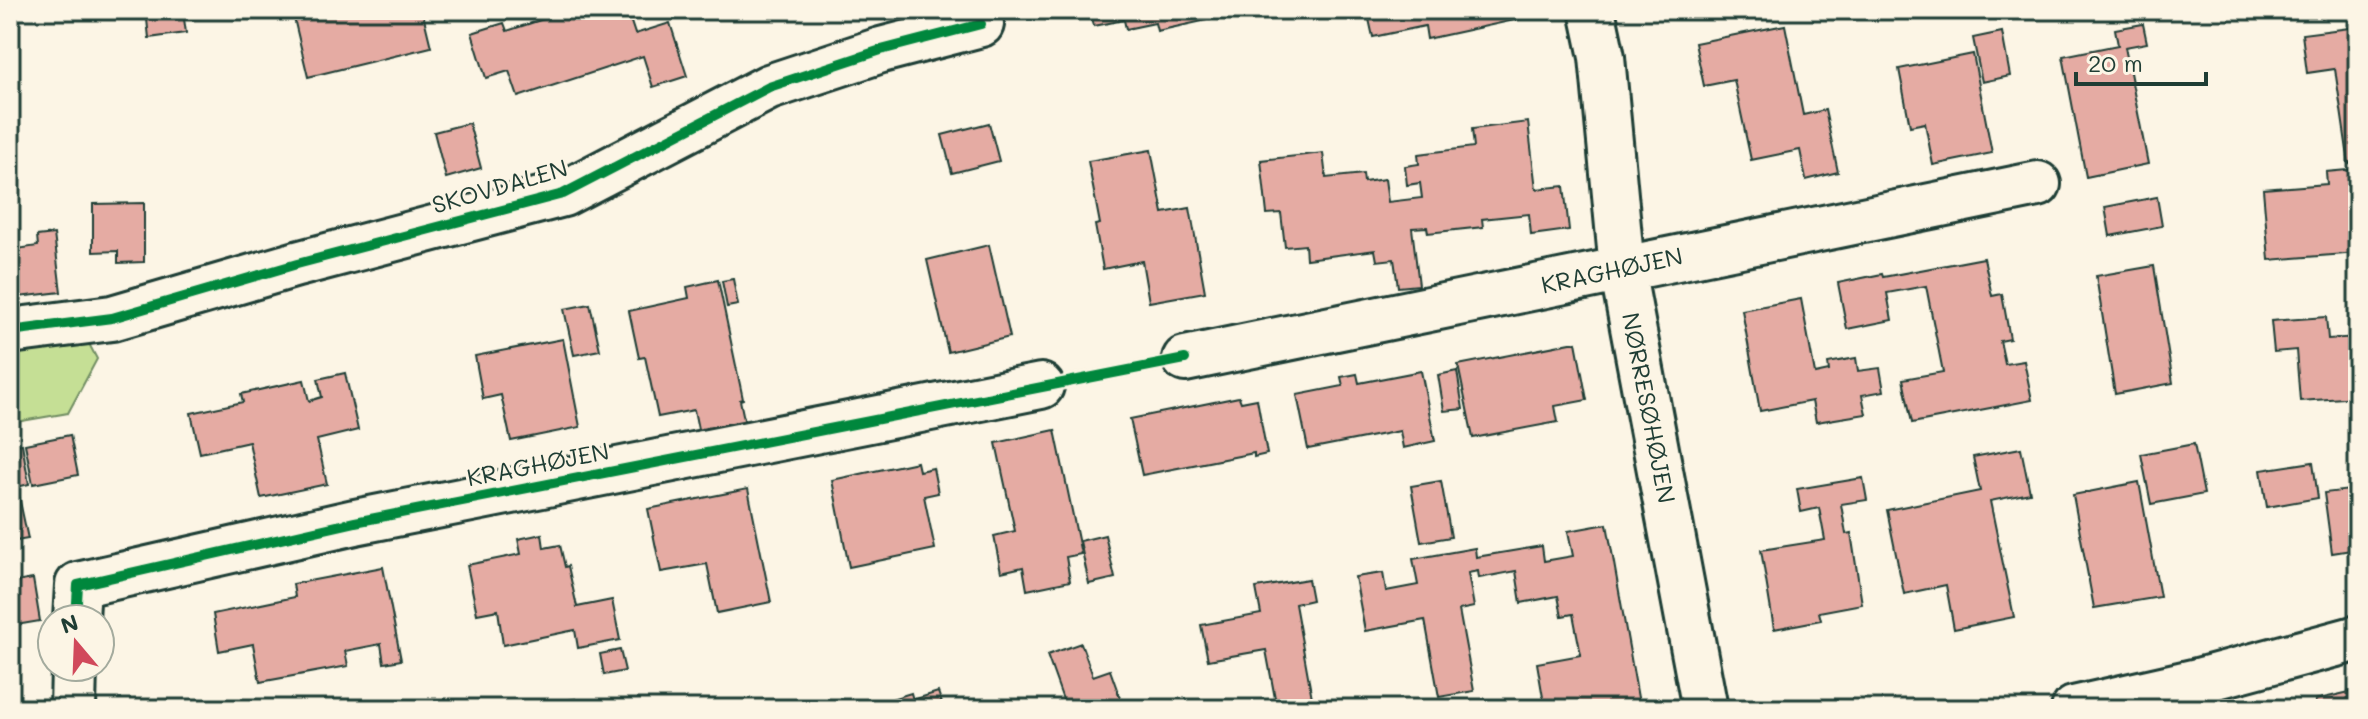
<svg xmlns="http://www.w3.org/2000/svg" width="2368" height="719" font-family="Mali,sans-serif">
<style>
.green{fill:#c5df95;stroke:#728e64;stroke-width:2}
.building{fill:#e5aba3;stroke:#1f3d34;stroke-width:2}
.lines{fill:none;stroke-linecap:round;stroke-linejoin:round}
.minor-casing{stroke:#1f3d34;stroke-width:50}
.minor{stroke:#fcf5e5;stroke-width:44}
.cycleway-casing{stroke:#fcf5e5;stroke-width:15}
.cycleway{stroke:#00873e;stroke-width:10}
.labels{text-anchor:middle;stroke-width:6;stroke-linejoin:round;paint-order:stroke}
.street-label{font-size:24px;fill:#1f3d34;stroke:#fcf5e5}
</style>
<rect width="100%" height="100%" fill="#fcf5e5"/>
<filter id="ink" filterUnits="userSpaceOnUse"><feTurbulence type="fractalNoise" baseFrequency=".0125" numOctaves="2"/><feDisplacementMap in="SourceGraphic" scale="16" xChannelSelector="R" yChannelSelector="G"/><feConvolveMatrix kernelMatrix="1 2 1 2 8 2 1 2 1" color-interpolation-filters="sRGB"/></filter>
<g filter="url(#ink)">
<polygon class="green" points="87,340 97,359 68,413 10,423 10,350"/>
<g class="building">
<polygon points="146,10 245,10 245,13 184,19 186,33 149,38"/>
<polygon points="311,10 422,10 431,47 308,77 293,14"/>
<polygon points="571,10 627,10 635,34 670,23 687,76 653,87 643,56 518,97 509,71 486,78 472,33 504,23 507,31"/>
<polygon points="1090,10 1210,10 1212,19 1157,31 1155,23 1126,29 1124,20 1094,26"/>
<polygon points="1367,10 1532,10 1533,16 1427,39 1425,26 1373,37"/>
<polygon points="2322,10 2358,10 2358,15 2322,18"/>
<polygon points="2143,24 2147,43 2125,47 2148,164 2086,177 2063,56 2118,45 2115,29"/>
<polygon points="1785,25 1803,115 1825,110 1838,172 1806,180 1800,150 1751,160 1734,80 1704,86 1695,43"/>
<polygon points="2358,27 2358,162 2349,164 2335,69 2307,73 2302,34"/>
<polygon points="2002,32 2010,76 1982,82 1973,38"/>
<polygon points="1973,54 1992,153 1933,165 1925,123 1910,126 1899,69"/>
<polygon points="1528,122 1536,189 1564,186 1569,230 1531,235 1529,214 1482,219 1483,227 1428,233 1427,227 1412,228 1419,285 1398,287 1394,259 1377,261 1375,250 1306,259 1305,245 1285,247 1281,213 1267,214 1261,160 1323,153 1326,178 1363,174 1364,182 1385,179 1388,202 1422,198 1420,183 1407,185 1405,166 1419,164 1418,154 1474,147 1472,129"/>
<polygon points="469,123 481,168 446,178 434,132"/>
<polygon points="989,123 999,161 952,173 942,135"/>
<polygon points="1151,150 1163,213 1190,208 1205,292 1149,302 1142,261 1103,269 1095,225 1100,224 1088,161"/>
<polygon points="2358,169 2358,253 2269,260 2263,189 2327,184 2326,172"/>
<polygon points="2157,197 2162,226 2110,236 2105,207"/>
<polygon points="144,203 144,262 118,263 118,251 93,252 93,204"/>
<polygon points="54,234 61,292 10,298 10,250 38,246 37,236"/>
<polygon points="989,245 1010,337 948,352 927,260"/>
<polygon points="1984,258 1992,296 2002,294 2010,339 2000,341 2005,364 2024,361 2032,400 1912,423 1903,379 1943,372 1926,286 1887,293 1892,320 1847,329 1838,283 1882,274 1883,277"/>
<polygon points="2154,266 2173,383 2115,394 2096,276"/>
<polygon points="733,279 738,305 727,307 722,281"/>
<polygon points="718,280 743,399 740,400 746,429 700,439 694,410 658,417 645,357 639,358 629,311 689,298 687,287"/>
<polygon points="1801,299 1815,374 1829,371 1828,363 1856,358 1858,371 1880,368 1884,391 1862,395 1866,414 1816,422 1812,401 1760,411 1742,310"/>
<polygon points="590,304 600,350 574,355 564,309"/>
<polygon points="2326,317 2328,339 2358,337 2358,397 2300,401 2296,350 2274,352 2271,321"/>
<polygon points="563,339 580,427 511,441 501,395 483,399 475,356"/>
<polygon points="1576,342 1587,400 1555,406 1558,422 1473,438 1458,365"/>
<polygon points="1421,371 1435,441 1403,448 1400,431 1308,449 1297,395 1343,386 1341,377 1357,374 1359,383"/>
<polygon points="1457,371 1463,409 1444,411 1438,375"/>
<polygon points="345,373 358,430 317,440 327,484 261,498 249,442 200,453 191,413 243,402 241,394 304,380 309,401 322,397 318,379"/>
<polygon points="1239,397 1241,402 1257,399 1267,454 1254,457 1254,453 1142,475 1130,419"/>
<polygon points="1055,430 1081,554 1066,557 1070,581 1027,590 1023,567 1001,572 994,536 1015,531 996,443"/>
<polygon points="70,435 78,475 33,484 25,444"/>
<polygon points="22,444 29,484 17,487 28,539 10,542 10,446"/>
<polygon points="2194,444 2204,494 2151,504 2141,454"/>
<polygon points="2021,448 2030,493 1990,501 2014,617 1954,629 1946,585 1904,594 1887,510 1980,491 1973,457"/>
<polygon points="917,462 919,471 933,468 938,493 924,496 935,549 849,567 832,480"/>
<polygon points="2313,462 2318,498 2267,507 2261,470"/>
<polygon points="1863,478 1867,500 1841,504 1846,534 1851,533 1862,604 1819,612 1821,620 1774,629 1761,550 1825,540 1819,508 1801,512 1797,489"/>
<polygon points="1441,481 1451,537 1421,542 1411,486"/>
<polygon points="2139,482 2160,597 2094,608 2073,495"/>
<polygon points="748,489 771,602 717,613 707,564 661,572 648,509"/>
<polygon points="2358,489 2358,549 2332,553 2324,493"/>
<polygon points="1607,524 1640,709 1545,709 1537,663 1581,655 1573,614 1562,616 1558,596 1521,603 1516,571 1479,578 1478,571 1468,573 1474,607 1459,610 1474,691 1439,697 1425,620 1365,631 1355,577 1383,573 1386,591 1418,585 1413,559 1475,548 1476,557 1542,546 1544,561 1573,556 1568,531"/>
<polygon points="542,534 544,548 560,545 565,567 568,566 577,607 612,600 620,640 578,648 575,630 503,645 498,610 477,614 467,565 521,554 518,539"/>
<polygon points="1105,535 1115,578 1089,584 1080,541"/>
<polygon points="383,567 401,660 384,663 381,644 345,651 348,666 260,682 253,644 219,651 213,614 295,597 293,584"/>
<polygon points="33,579 40,621 10,626 10,583"/>
<polygon points="1308,579 1312,600 1295,604 1314,709 1277,709 1266,650 1208,660 1201,625 1261,614 1256,588"/>
<polygon points="1081,643 1093,676 1110,670 1124,709 1063,709 1066,708 1047,655"/>
<polygon points="620,650 625,671 604,675 600,654"/>
<polygon points="2358,690 2358,709 2317,709 2315,700"/>
<polygon points="938,692 944,709 859,709 911,693 913,700"/>
<polygon points="575,699 577,709 536,709 536,705"/>
</g>
<g class="lines">
<defs>
<g id="minor">
<polyline points="1592,10 1602,57 1622,269 1705,709"/>
<polyline points="10,331 112,318 297,264 563,194 769,87 881,50 981,24"/>
<polyline points="1185,359 2038,184"/>
<polyline points="76,619 78,585 355,522 1041,386"/>
<polyline points="73,709 74,667"/>
<polyline points="2074,709 2198,681 2358,638"/>
</g>
</defs>
<use href="#minor" class="minor-casing"/>
<use href="#minor" class="minor"/>
<defs>
<g id="cycleway">
<polyline points="10,331 112,318 297,264 563,194 769,87 881,50 981,24"/>
<polyline points="76,619 78,585 355,522 1185,359"/>
</g>
</defs>
<use href="#cycleway" class="cycleway-casing"/>
<use href="#cycleway" class="cycleway"/>
</g>
</g>
<g class="labels">
<g class="street-label">
<text transform="translate(500 187) rotate(-16)" y="8">SKOVDALEN</text>
<text transform="translate(1612 271) rotate(-12)" y="8">KRAGHØJEN</text>
<text transform="translate(1648 408) rotate(79)" y="8">NØRRESØHØJEN</text>
<text transform="translate(538 465) rotate(-11)" y="8">KRAGHØJEN</text>
</g>
</g>
<rect width="2368" height="719" fill="none" stroke="#fcf5e5" stroke-width="40"/>
<rect x="20" y="20" width="2328" height="679" fill="none" stroke="#1f3d34" stroke-width="3" filter="url(#ink)"/>
<g transform="translate(76 643) rotate(341)"><circle r="38" fill="#fcf5e5" stroke="#a4ab9e" stroke-width="2"/>
<path d="M0-6L14 30L0 20L-14 30Z" fill="#d1495b"/>
<text y="-12" font-size="22" font-weight="bold" text-anchor="middle" fill="#1f3d34">N</text>
</g>
<path d="M2076 72v12h130v-12" fill="none" stroke="#1f3d34" stroke-width="4"/>
<text x="2088" y="72" font-size="24" fill="#1f3d34" stroke="#fcf5e5" stroke-width="6" paint-order="stroke">20 m</text>
</svg>
